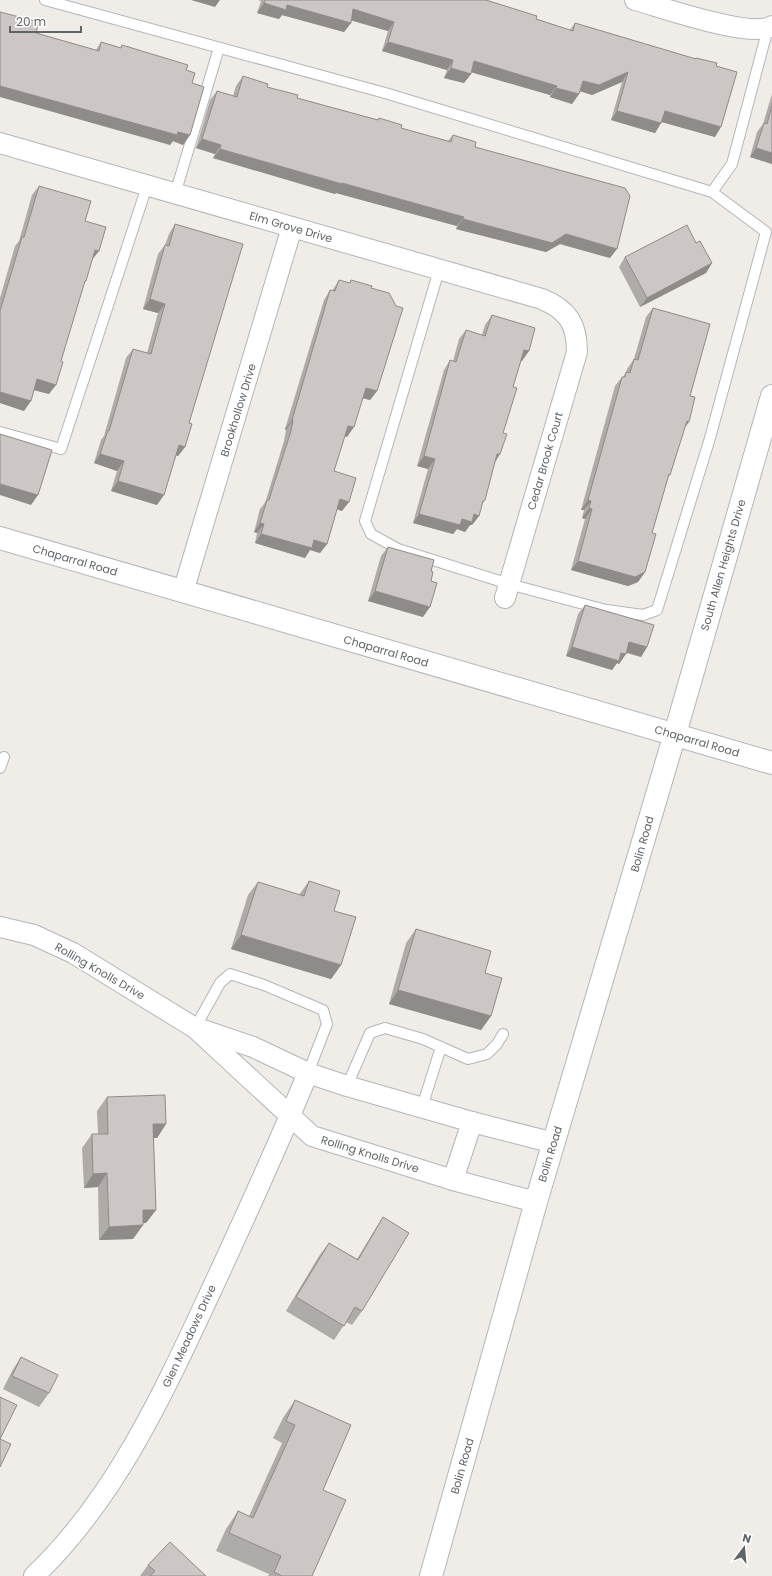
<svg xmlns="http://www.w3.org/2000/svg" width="772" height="1576" font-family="Poppins,sans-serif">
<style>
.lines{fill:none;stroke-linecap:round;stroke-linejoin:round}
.service-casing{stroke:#b3b6b9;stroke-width:12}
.minor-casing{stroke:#b3b6b9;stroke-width:22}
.tertiary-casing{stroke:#b3b6b9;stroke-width:24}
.secondary-casing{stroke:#b2b6b9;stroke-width:24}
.service{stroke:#fff;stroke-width:10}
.minor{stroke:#fff;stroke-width:20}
.tertiary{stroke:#fff;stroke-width:22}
.secondary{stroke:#fff;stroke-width:22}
.wall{fill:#afaba9}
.shaded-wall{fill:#8f8b89}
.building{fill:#ccc7c4;stroke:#8f8b89}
.labels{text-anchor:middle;stroke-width:3.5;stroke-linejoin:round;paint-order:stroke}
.street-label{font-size:11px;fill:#5f6467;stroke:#fff}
</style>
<rect width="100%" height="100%" fill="#f0ece8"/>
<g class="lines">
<defs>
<g id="service">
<polyline points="45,0 385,93 712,192 766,232 710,438 657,610 643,615 606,610 509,584 398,549 371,534 365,521 439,270"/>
<polyline points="712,192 732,164 768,28"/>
<polyline points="175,194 219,48"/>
<polyline points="0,432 61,449 147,186"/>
<polyline points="0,768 4,757"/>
<polyline points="195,1028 220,983 230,974 264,985 323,1010 327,1024 308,1073"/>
<polyline points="347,1086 370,1033 385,1028 423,1039 468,1059 487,1054 497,1044 503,1034"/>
<polyline points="422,1107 441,1047"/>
</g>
<g id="minor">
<path d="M 635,0 C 661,7 751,39 772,26"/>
<path d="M 0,143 L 542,299 C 568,310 577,324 577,352 L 505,598"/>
<polyline points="183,592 292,227"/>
<polyline points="0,927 34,935 73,953 195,1028 312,1136 453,1180 536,1202"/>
<polyline points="203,1030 253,1047 308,1073 347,1086 472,1122 554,1143"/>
<polyline points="453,1180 472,1122"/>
<path d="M 34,1576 C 115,1499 163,1394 210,1293 C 244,1220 277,1147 308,1073"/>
</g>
<polyline id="tertiary" points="431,1576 536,1202 675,734"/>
<g id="secondary">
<polyline points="0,538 772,763"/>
<polyline points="675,734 772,396"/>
</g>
</defs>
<use href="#service" class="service-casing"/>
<use href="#minor" class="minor-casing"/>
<use href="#tertiary" class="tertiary-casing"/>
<use href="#secondary" class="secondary-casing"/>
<use href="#service" class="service"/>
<use href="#minor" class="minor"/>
<use href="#tertiary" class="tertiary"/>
<use href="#secondary" class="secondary"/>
</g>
<g class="wall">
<polygon points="258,0 486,0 536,19 570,30 575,23 695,59 696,58 716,66 715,137 662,122 655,133 611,120 622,82 592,95 580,91 579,94 572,104 550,97 550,95 471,72 471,74 464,83 444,78 447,70 382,51 388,31 351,20 351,23 344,32 282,15 279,19 257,13 261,1"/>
<polygon points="36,33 96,50 101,42 120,48 122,45 186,70 192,83 190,135 183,145 173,141 170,145"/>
<polygon points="243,76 267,87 297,98 377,120 379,118 401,128 448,141 453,135 475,147 610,258 560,244 546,252 456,229 457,226 336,193 335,194 213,158 215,154 196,148 210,100 217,91 233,96 236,86"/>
<polygon points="772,94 772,164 750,157 757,132 763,124"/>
<polygon points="39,186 85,221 92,260 84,284 49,394 34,390 24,411 0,403 0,298 15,246 19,241 32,195"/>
<polygon points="175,224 189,423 185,447 178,456 176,455 157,505 111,491 117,471 94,463 101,440 104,436 126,358 133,349 147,353 158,313 143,309 158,254 165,245 169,234"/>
<polygon points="696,243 712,263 706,273 640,307 619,267 625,257"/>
<polygon points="339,280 349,283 351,280 371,288 377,391 370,400 362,398 347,437 345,436 334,471 342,511 337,509 327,544 320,553 310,550 305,558 255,543 257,533 254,532 260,509 264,504 266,500 284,441 286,430 285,429 324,300 330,290 332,291"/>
<polygon points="653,308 690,396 684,428 670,475 668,478 652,533 645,572 638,582 628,586 571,570 585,519 582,518 584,510 581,510 615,386 622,377 623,377 626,372 627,369 634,359 646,317"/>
<polygon points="492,315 522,361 521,361 513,387 485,500 482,504 479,516 472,525 470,525 465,532 457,529 453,534 413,523 428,469 417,466 444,370 450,360 453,361 459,339 466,330 482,335 485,325"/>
<polygon points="388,547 431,571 431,581 423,617 368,601 381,556"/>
<polygon points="585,605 647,647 641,657 626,653 619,664 617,663 612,670 566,656 578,614"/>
<polygon points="309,881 334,911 341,965 331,979 231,949 248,895 258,882 299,895"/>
<polygon points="416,929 485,973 491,1016 481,1030 389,1004 406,943"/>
<polygon points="107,1097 166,1124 157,1138 153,1138 156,1210 146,1223 143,1223 143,1225 133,1239 99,1240 98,1187 84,1188 82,1148 92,1134 98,1134 97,1111"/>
<polygon points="383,1217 362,1311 352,1325 346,1322 334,1340 286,1311 319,1256 329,1243 357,1259 374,1231"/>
<polygon points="21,1357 49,1393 39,1407 3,1389 12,1371"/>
<polygon points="295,1400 323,1490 312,1576 268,1576 269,1574 216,1551 226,1529 238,1511 249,1516 282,1443 273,1438 283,1418"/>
<polygon points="148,1565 206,1576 140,1576"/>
</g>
<g class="shaded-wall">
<polygon points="191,0 220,0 215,7"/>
<polygon points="264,3 287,5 351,23 344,32 282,15 279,19 257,13"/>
<polygon points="353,9 394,22 388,31 346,19"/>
<polygon points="388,42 453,60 447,70 382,51"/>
<polygon points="474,61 557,86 550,95 467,71"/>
<polygon points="451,68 471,74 464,83 444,78"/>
<polygon points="628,72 622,82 592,95 576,90 583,81"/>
<polygon points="0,86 178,132 190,135 183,145 173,141 170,145 0,97"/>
<polygon points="556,88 579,94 572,104 550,97"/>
<polygon points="617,111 661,123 655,133 611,120"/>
<polygon points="665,111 721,127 715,137 658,121"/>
<polygon points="202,139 221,145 215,154 196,148"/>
<polygon points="756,148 772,153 772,164 750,157"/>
<polygon points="220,149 464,217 457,226 336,193 335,194 213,158"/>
<polygon points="463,219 566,234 617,249 610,258 560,244 546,252 456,229"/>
<polygon points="95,250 99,251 92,260"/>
<polygon points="712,263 706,273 640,307 647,298"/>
<polygon points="150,299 165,304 158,313 143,309"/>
<polygon points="524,350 529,351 522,361 517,360"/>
<polygon points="37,379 56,385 49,394 30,389"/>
<polygon points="366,388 377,391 370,400 359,397"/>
<polygon points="0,392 31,401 24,411 0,403"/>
<polygon points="292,420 293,420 286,430 285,429"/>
<polygon points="687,421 689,422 682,431"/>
<polygon points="348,426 354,427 347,437 342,435"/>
<polygon points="179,445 185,447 178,456 172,454"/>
<polygon points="100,454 124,461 117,471 94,463"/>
<polygon points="497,454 500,454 494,464"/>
<polygon points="424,456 435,459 428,469 417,466"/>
<polygon points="118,481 164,495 157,505 111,491"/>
<polygon points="0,484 38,495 31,505 0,495"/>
<polygon points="340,499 349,502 342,511 333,508"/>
<polygon points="588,500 591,501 584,510 581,510"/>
<polygon points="589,508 592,509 585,519 582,518"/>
<polygon points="419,514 474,514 479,516 472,525 470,525 465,532 457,529 453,534 413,523"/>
<polygon points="260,523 264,524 257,533 254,532"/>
<polygon points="261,534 314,540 327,544 320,553 310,550 305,558 255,543"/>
<polygon points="578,561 645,572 638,582 628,586 571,570"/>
<polygon points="375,591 430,607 423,617 368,601"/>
<polygon points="629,642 647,647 641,657 623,651"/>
<polygon points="572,647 621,653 626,654 619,664 617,663 612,670 566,656"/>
<polygon points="241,935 341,965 331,979 231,949"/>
<polygon points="398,990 491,1016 481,1030 389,1004"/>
<polygon points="153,1124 166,1124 157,1138 143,1138"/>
<polygon points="107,1173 98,1187 84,1188 93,1174"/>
<polygon points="143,1210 156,1210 146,1223 133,1224"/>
<polygon points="143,1225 133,1239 99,1240 109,1227"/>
</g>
<g class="building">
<polygon points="265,0 486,0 537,16 536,19 573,31 575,23 696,59 696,58 717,63 716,66 737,72 721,127 665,111 661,123 617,111 628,72 599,85 583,81 579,94 556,88 557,86 474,61 471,74 451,68 453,60 388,42 394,22 353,9 351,23 287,5 286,10 264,3"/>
<polygon points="0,12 39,22 36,33 99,51 101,42 121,48 122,45 188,65 186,70 195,73 192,83 204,87 190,135 178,132 177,135 0,86"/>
<polygon points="243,76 268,84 267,87 298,95 297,98 378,120 379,118 402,125 401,128 451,142 453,135 476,142 475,147 625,188 630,196 617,249 566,234 552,243 463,219 464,217 342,183 342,184 220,149 221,145 202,139 217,91 237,97"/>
<polygon points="772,106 772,153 756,148 764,123 767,124"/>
<polygon points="39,186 91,201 85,221 106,227 99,251 95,250 86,281 85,281 61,361 63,362 56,385 37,379 31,401 0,392 0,311 22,237 24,237"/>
<polygon points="175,224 243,244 189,423 192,424 185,447 179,445 164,495 118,481 124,461 100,454 108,430 109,431 133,349 151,354 165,304 150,299 165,245 169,246"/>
<polygon points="687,225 696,243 700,241 712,263 647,298 625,257"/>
<polygon points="339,280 350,283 351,280 372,286 371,288 389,293 396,306 403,308 377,391 366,388 354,427 348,426 334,471 356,478 349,502 340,499 327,544 314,540 312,548 261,534 264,524 260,523 267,500 269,500 272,490 291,431 293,420 292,420 330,290 335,291"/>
<polygon points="653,308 710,324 690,396 695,397 689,422 687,421 670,475 669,474 652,533 656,534 645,572 635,577 578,561 592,509 589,508 591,501 588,500 622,377 625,377 626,372 630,373 634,359 638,360"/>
<polygon points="492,315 535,328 529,351 524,350 513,387 517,388 503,433 507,434 500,454 497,454 485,500 483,501 479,516 474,514 472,522 462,519 460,525 419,514 435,459 424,456 450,360 456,362 466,330 485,336"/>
<polygon points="0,434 52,450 38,495 0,484"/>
<polygon points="388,547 434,560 431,571 433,572 431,581 437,583 430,607 375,591"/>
<polygon points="585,605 654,625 647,647 629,642 626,654 621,653 619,661 572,647"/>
<polygon points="309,881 340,891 334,911 356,917 341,965 241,935 258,882 304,896"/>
<polygon points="416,929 491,951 485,973 502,978 491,1016 398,990"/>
<polygon points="165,1095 166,1124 153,1124 156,1210 143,1210 143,1225 109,1227 107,1173 93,1174 92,1134 108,1134 107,1097"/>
<polygon points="383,1217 409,1233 362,1311 355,1307 344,1326 296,1297 329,1243 358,1260"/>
<polygon points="21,1357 58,1375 49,1393 12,1376"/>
<polygon points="0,1397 17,1405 0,1439 11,1444 0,1467"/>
<polygon points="295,1400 351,1425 323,1490 346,1500 312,1576 282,1576 274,1572 281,1556 229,1533 238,1511 253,1518 295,1425 286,1421"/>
<polygon points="170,1542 206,1576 150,1576 155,1571 148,1565"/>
</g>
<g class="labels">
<g class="street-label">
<text transform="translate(291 227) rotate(16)" y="4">Elm Grove Drive</text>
<text transform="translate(238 410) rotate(-73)" y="4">Brookhollow Drive</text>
<text transform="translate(545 461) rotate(-74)" y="4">Cedar Brook Court</text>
<text transform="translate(75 560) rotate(16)" y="4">Chaparral Road</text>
<text transform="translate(723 565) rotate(-74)" y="4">South Allen Heights Drive</text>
<text transform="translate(386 651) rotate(16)" y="4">Chaparral Road</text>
<text transform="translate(697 741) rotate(16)" y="4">Chaparral Road</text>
<text transform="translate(642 844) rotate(-74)" y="4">Bolin Road</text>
<text transform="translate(100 971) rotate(30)" y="4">Rolling Knolls Drive</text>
<text transform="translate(370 1154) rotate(17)" y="4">Rolling Knolls Drive</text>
<text transform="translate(550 1154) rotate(-73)" y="4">Bolin Road</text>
<text transform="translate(189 1336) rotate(-65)" y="4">Glen Meadows Drive</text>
<text transform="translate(462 1466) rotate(-74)" y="4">Bolin Road</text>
</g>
</g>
<g transform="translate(744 1548) rotate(16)" stroke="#ffffff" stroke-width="3" paint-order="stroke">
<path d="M0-3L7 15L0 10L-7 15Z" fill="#5f6467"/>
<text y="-6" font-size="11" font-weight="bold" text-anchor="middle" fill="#5f6467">N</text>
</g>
<path d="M10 26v6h71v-6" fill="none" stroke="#5f6467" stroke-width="2"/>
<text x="16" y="26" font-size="12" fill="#5f6467" stroke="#ffffff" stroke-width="3" paint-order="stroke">20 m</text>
</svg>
